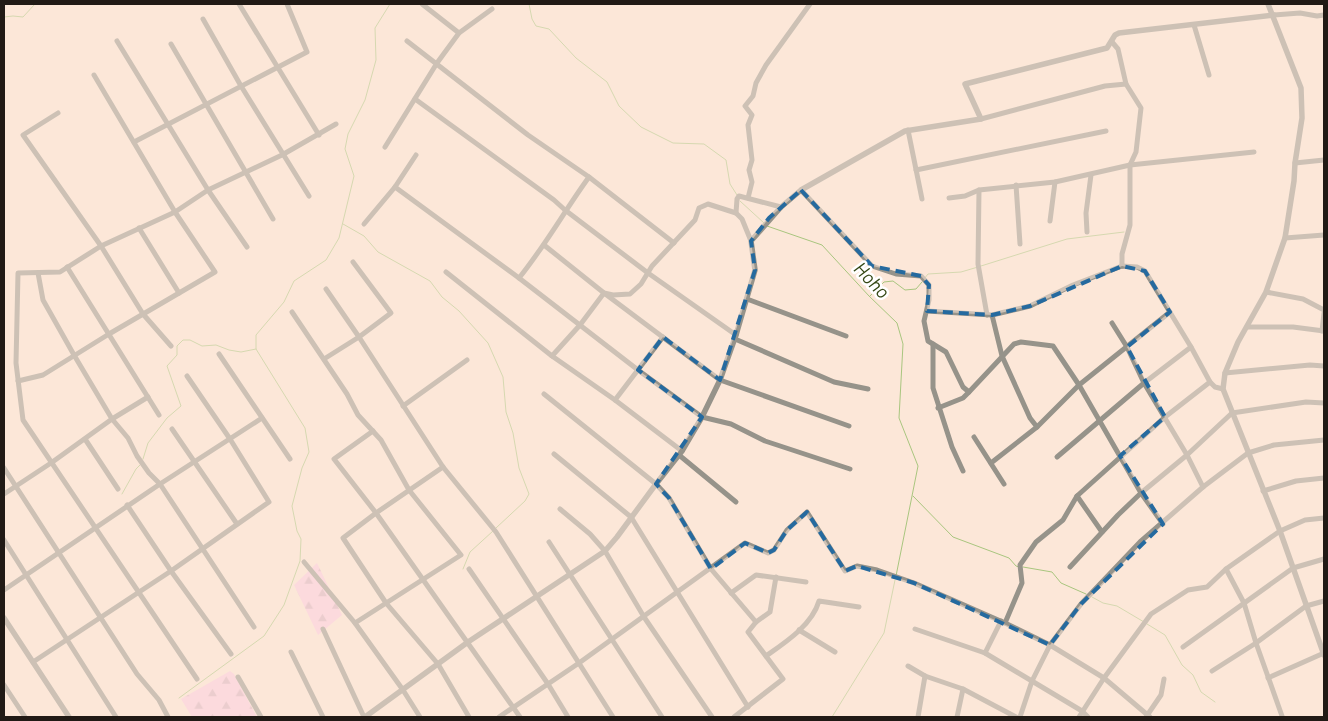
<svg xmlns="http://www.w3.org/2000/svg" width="1328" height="721" font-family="Barlow,sans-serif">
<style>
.forest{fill:url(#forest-firs)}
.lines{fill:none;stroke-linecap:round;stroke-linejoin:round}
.stream{stroke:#a9c67f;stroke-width:1}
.minor{stroke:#96938a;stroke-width:5}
.tertiary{stroke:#96938a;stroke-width:5.5}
.marked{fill:none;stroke:#256a9f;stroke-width:4;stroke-dasharray:10 6;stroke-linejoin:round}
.labels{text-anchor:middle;stroke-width:5;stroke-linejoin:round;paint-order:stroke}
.water-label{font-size:19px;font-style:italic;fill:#354815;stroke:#fff}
</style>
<defs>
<pattern id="forest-firs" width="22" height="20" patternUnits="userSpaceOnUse" patternTransform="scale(1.25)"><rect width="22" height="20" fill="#fccae2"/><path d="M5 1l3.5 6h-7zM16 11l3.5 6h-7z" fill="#d8adc1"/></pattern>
</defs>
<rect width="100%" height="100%" fill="#fce7d8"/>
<g class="forest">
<polygon points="317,563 342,615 318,635 294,585"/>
<polygon points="230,671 234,674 257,717 192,717 181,699"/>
</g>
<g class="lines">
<g class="stream">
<polyline points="529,4 532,19 536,26 549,29 576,58 607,82 619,106 641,127 673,143 704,144 726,160 730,184 737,195"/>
<polyline points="4,17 13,16 23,17 35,4"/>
<polyline points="4,45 4,50"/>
<polyline points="740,201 764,223"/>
<polyline points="343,224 364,236 378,252 430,281 442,297 459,311 488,343 503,377 506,412 513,433 519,468 529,494 525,501 496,528"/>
<polyline points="767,226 822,245 869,296 897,323 903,344 899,418 918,466 896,576"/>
<polyline points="981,266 1067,239 1124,232"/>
<polyline points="924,279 928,274 961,272 978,267"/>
<polyline points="870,296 884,282 893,281 905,290 916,289 922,282"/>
<polyline points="143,459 148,443 167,418 181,406 167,366 177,355 177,346 183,340 190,340 202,346 216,345 229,350 241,352 256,349"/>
<polyline points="122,494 136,469 140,465"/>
<polyline points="913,496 953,537 1009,558 1016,566 1019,567"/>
<polyline points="1023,567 1052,572 1061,583 1086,594"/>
<polyline points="463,569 470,552 493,531"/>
<polyline points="1092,597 1103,603 1117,606 1144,622"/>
<polyline points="1147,624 1165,635 1182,665 1193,675 1201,692 1215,702"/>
<polyline points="179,698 264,636 284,605 300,561 301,539 297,531 292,506 302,468 309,452 305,428 256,349 256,335 284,302 294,281 326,260 339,238 354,176 345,149 348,134 365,100 376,60 375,28 390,4"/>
<polyline points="832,717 884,633 895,580"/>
</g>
<g class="minor">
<polyline points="239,4 319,135"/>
<polyline points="422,4 459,33"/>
<polyline points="1274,15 1300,13 1317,16 1324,15"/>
<polyline points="203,19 241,86 309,196"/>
<polyline points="1194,25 1209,75"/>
<polyline points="117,41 208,190 247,247"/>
<polyline points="407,41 528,135 589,177 674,243"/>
<polyline points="1112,42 1118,49 1126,84 1141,108 1136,152 1130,165 1130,225 1122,254 1122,266"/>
<polyline points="171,44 273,219"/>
<polyline points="415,99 554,200 565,210 648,273 736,335"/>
<polyline points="58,113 23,135 101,246 143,314 171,346"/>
<polyline points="981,119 1105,86 1126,84"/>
<polyline points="908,130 922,199"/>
<polyline points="134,142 307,52 287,4"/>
<polyline points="385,147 437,63 459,33 492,9"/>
<polyline points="1295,163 1324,160"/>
<polyline points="916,170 1106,131"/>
<polyline points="1016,185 1020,244"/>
<polyline points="395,187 519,278 638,370 702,417 731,424 765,441 850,469"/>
<polyline points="801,190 872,266 896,274 921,276 929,285 929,300 924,321 928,341 946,352 963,387 969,392 1014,344 1021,342 1053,346 1079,385 1141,493 1163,524"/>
<polyline points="979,190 978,264 987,315"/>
<polyline points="748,198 752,182 749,170 752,160 748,125 752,115 745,106 753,96 756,83 766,65 810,4"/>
<polyline points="949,198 965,196 979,190 1055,182 1130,165 1254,152"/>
<polyline points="1050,221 1055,182"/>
<polyline points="364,224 395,187 416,155"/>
<polyline points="139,228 179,293"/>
<polyline points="1087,232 1086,213 1091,175"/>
<polyline points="1285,238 1324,235"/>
<polyline points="751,241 742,219 736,213 737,199 739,196 781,207"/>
<polyline points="544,245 604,293 613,295 630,294 641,284 652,266 695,220 699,208 708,204 736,213"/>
<polyline points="67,267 159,415"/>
<polyline points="446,272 552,356 615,400 682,451"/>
<polyline points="38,273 43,300 74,355 112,419 128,438 137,456 149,473 160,484 254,627"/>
<path d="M 519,278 C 545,246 565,210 589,177"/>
<polyline points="326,289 359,337 443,467 496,532 613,717"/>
<polyline points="1266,292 1303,299 1324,310"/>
<polyline points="747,299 846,336"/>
<polyline points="927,311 992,315 1030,306 1073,285 1122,266 1137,267 1145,271 1191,347 1210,382 1215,387 1223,389"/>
<polyline points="292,312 347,394 358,415 381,440 409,490 461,555 355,623"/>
<polyline points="992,315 1002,356 1030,418 1037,427"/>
<polyline points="1112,323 1127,347 1144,383 1187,455 1203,487"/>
<polyline points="1247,327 1293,327 1324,331"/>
<polyline points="1322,331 1324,313"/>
<polyline points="735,339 834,382 868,389"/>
<polyline points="933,344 933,388 952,447 963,471"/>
<polyline points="219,354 290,459"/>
<polyline points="552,356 580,325 604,293 720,380 849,426"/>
<polyline points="324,359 359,337 391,313 353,262"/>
<polyline points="1225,373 1310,365 1324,366"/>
<polyline points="18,381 43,375 109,334 215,272 175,212 94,75"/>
<polyline points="544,394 656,484 669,498 711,569 756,622"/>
<polyline points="615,400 663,337"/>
<polyline points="403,406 467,360"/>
<polyline points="938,408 963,398 969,392"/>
<polyline points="172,429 237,524"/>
<polyline points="373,431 334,459 376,513 520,717"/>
<polyline points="974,437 1004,484"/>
<polyline points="85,439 118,489"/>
<polyline points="554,454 631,517 748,707"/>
<polyline points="679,455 736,502"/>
<polyline points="1057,457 1144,383 1191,347"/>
<polyline points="991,463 1037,427 1079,385 1170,312"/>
<polyline points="443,467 376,513 343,538 386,603 438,664 469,717"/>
<polyline points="4,468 137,674 159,700 168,717"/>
<polyline points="1263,491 1296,481 1324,478"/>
<polyline points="4,494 51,463 112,419 148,397"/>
<polyline points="1077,496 1102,532"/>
<polyline points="127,505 171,571 231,654"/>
<polyline points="560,509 590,534 605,551 644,617 712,717"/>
<polyline points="4,540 116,717"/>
<polyline points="549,542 662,717"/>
<polyline points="304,562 355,623 403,690 420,717"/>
<polyline points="1070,567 1118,515 1141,493 1187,455 1232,413 1306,402 1324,403"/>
<polyline points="469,569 548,684 568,717"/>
<polyline points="1226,569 1244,603 1256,643 1282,716"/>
<polyline points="4,590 160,484 262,418"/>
<polyline points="731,593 756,575 806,582"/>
<polyline points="1005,623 1022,583 1020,565 1036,542 1063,520 1077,496 1165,417 1210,382"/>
<polyline points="323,629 364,717"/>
<polyline points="915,629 985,653 1082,711 1088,717"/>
<polyline points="799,630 835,652"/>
<polyline points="1183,647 1293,568 1324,559"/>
<polyline points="291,652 323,717"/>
<polyline points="985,653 1001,621"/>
<path d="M 766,656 C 786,642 812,625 819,601 L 859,607"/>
<polyline points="33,662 171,571 269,502 230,439 187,376"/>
<polyline points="908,666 925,676 963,689 1016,717"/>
<polyline points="1212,671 1256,643 1306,606 1324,601"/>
<polyline points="238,677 261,717"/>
<polyline points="1268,678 1324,653"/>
<polyline points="197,679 23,420 16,363 18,273 60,272 101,246 175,212 208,190 282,155 336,124"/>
<polyline points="4,685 25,717"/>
<polyline points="499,717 579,663 745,543 768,553 774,550 787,530 807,512 845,571 857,566 877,570 914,583 1005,623 1050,645 1104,678 1150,717"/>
<polyline points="734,717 783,679 748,632 756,622 770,612 776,577"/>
<polyline points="918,717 925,676"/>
<polyline points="957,717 963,689"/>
<polyline points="1020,717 1032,681 1050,645 1081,604 1140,542 1203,487 1248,453 1274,445 1324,440"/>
<polyline points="1079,717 1104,678 1151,614 1188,590 1207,587 1226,569 1280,531 1305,520 1324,518"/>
<polyline points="1146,717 1161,695 1164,679"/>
</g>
<g class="tertiary">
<polyline points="1268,4 1301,88 1302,118 1295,163 1294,181 1285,238 1266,292 1238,342 1225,373 1223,389 1280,531 1324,655"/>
<polyline points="4,618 69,717"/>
<polyline points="365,717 468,642 605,551 617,537 656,484 682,451 702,417 720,380 736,335 755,270 751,241 781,207 801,190 905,131 981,119 965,84 1107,48 1115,35 1119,33 1274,15"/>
</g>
</g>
<path d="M0 0H1328V721H0ZM 801,190 L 872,266 L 921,276 L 929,285 L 927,311 L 992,315 L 1030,306 L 1122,266 L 1145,271 L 1170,312 L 1127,347 L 1165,417 L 1120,456 L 1163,524 L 1081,604 L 1050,645 L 914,583 L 857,566 L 845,571 L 807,512 L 787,530 L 774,550 L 768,553 L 745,543 L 711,569 L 669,498 L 656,484 L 702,417 L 638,370 L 663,337 L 720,380 L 755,270 L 751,241 L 769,218 Z" fill="#fce7d8" fill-opacity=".55" fill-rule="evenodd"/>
<path class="marked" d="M 801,190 L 872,266 L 921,276 L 929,285 L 927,311 L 992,315 L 1030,306 L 1122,266 L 1145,271 L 1170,312 L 1127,347 L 1165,417 L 1120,456 L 1163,524 L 1081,604 L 1050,645 L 914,583 L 857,566 L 845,571 L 807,512 L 787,530 L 774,550 L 768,553 L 745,543 L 711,569 L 669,498 L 656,484 L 702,417 L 638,370 L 663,337 L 720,380 L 755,270 L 751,241 L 769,218 Z"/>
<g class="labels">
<g class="water-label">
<text transform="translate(872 280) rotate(46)" y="7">Hoho</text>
</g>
</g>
<rect width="1328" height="721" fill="none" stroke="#211a15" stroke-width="10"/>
</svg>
